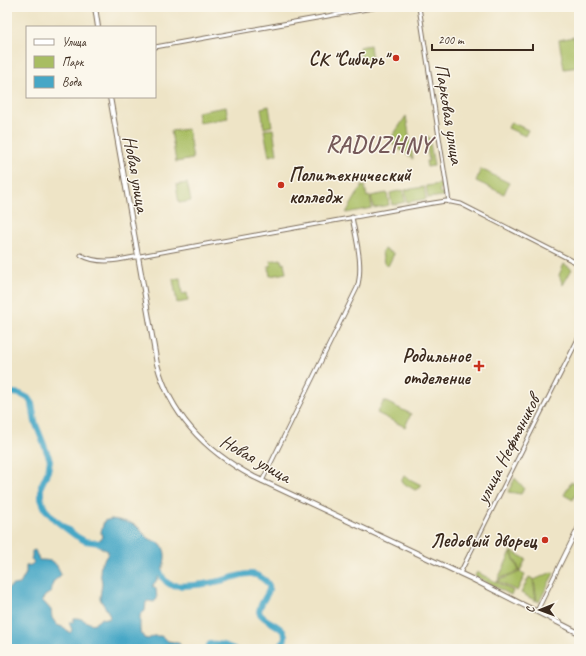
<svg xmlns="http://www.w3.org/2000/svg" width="586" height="656" font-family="Caveat,sans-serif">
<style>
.green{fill:#a8bd62;stroke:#727440}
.water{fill:#46a7c6;stroke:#406872}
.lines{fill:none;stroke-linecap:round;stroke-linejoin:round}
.river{stroke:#46a7c6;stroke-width:6}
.minor-casing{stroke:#7a6b59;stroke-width:5}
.tertiary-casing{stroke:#7a6b59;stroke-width:6}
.minor{stroke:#fff;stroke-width:3}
.tertiary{stroke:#fff;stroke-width:4}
.poi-dot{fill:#c8321e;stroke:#fbf7ec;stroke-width:1.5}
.labels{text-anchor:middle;stroke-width:3;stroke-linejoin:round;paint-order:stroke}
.poi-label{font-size:19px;font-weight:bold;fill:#3b2a1e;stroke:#fbf7ec;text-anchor:end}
.street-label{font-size:19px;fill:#3b2a1e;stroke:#fbf7ec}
.district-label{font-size:23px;font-weight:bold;letter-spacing:1px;fill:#765a5a;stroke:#fbf7ec}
</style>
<rect width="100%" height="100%" fill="#fbf7ec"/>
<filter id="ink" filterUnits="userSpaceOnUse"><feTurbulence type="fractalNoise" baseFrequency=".025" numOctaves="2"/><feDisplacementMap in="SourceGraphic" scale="8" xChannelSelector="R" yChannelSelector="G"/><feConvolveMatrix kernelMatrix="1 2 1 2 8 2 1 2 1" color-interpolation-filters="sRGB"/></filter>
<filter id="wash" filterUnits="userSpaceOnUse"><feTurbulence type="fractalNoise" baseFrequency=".012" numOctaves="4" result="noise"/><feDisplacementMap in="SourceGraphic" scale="16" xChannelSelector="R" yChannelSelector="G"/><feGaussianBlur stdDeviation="0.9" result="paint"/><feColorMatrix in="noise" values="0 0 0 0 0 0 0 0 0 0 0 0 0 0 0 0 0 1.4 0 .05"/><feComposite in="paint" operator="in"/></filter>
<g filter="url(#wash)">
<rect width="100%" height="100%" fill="#eee4c6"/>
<g class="green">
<polygon points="574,37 579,67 564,69 559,40"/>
<polygon points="370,45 372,60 362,62 359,47"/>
<polygon points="269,106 272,126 264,128 261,108"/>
<polygon points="226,107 228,118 199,123 197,112"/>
<polygon points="406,116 413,159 391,143 390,140"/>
<polygon points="511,122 528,130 525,136 508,128"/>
<polygon points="188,129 193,159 176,162 171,131"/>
<polygon points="273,129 277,154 269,156 264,130"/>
<polygon points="425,137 429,137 434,166 427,167 426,161 429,161"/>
<polygon points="481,169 509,183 504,194 476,181"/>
<polygon points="187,183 191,201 179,203 176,185"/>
<polygon points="441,184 442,188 439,190 440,193 443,193 443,196 428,198 426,186"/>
<polygon points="362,186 365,186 367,197 370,196 372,208 346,213"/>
<polygon points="424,187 426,199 407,202 405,190"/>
<polygon points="403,190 405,202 392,205 390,193"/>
<polygon points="387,193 389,205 374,208 371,196"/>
<polygon points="384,249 394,254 388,266 384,263 382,253"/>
<polygon points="281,259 282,264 284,263 286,273 270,276 268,266 271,266 270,261"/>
<polygon points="564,264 572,269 563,285 559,275"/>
<polygon points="180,278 182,294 187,293 188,301 177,303 173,279"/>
<polygon points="384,401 411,414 405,427 377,413"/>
<polygon points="404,476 421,485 420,488 415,490 401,482"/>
<polygon points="515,478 524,488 521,494 508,492"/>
<polygon points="571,482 579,486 573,500 564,495"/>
<polygon points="511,551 526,559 520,571"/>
<polygon points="511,552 519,571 498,579"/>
<polygon points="477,572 513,591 511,595 475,576"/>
<polygon points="520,572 525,575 517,591 497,581"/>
<polygon points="552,572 554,573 539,602 537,601 534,580"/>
<polygon points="529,577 533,579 536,601 521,593"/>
</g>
<path class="water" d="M 111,519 C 119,520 131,522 138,527 C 141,530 143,533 146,536 C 150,540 156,541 160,544 C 172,554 160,578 152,586 L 156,589 L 157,599 L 154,602 L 148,601 L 146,602 L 145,611 L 141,614 L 140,616 L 140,631 L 144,638 L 148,639 L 154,636 L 161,636 L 168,641 L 179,643 L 182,649 L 7,649 L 7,589 L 13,585 L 20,584 L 26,573 L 26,566 L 31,565 L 34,562 L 31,559 L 32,556 L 32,551 L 35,550 L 39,560 C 53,560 57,562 61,575 L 53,582 L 51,593 L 46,595 L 42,600 L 51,610 L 52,618 L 57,625 L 65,628 L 70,633 L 72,630 L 69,622 L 73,622 L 74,618 C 87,617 90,631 101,618 L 108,619 L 110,618 C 109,610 102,605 100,598 L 102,583 L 100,572 L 101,564 L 108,554 L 108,551 L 100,547 L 100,539 L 102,538 L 101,532 L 104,521 Z"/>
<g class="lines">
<g class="river">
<polyline points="7,392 20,394 28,398 32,404 35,422 50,460 48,471 41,486 41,499 45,509 55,520 76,536 85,541 107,544"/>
<path d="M 157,564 C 161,573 162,581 171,585 C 189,587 208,584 224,580 C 233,578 242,573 252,574 C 258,575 267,580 269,586 C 271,593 260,601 259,612 C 264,625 300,627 278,649"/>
<path d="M 207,649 L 210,644 C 219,643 226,646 234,649"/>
</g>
</g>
</g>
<g filter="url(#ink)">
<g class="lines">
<defs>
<g id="minor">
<polyline points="419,7 449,202"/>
<polyline points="155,47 378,7"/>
<path d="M 81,255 C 93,262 105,262 118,260 L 427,204 L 446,201 L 461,204 L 579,264"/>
<path d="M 262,481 L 357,288 C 364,266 356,239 352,217"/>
<polyline points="460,573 579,337"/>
<polyline points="537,611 579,526"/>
</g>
<g id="tertiary">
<polyline points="95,7 98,27"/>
<path d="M 110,97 L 157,364 C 171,417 207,452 254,477 L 472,579 L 579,633"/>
</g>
</defs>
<use href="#minor" class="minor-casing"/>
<use href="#tertiary" class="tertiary-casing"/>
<use href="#minor" class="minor"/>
<use href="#tertiary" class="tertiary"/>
</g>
</g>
<g class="poi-dot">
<circle cx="396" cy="58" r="4"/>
<circle cx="281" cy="185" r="4"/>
<path d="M477 360h4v4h4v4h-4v4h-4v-4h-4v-4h4z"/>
<circle cx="545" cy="540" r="4"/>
</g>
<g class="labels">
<g class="poi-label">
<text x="388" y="65">СК "Сибирь"</text>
<text x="289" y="181" text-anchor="start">Политехнический<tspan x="289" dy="22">колледж</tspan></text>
<text x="470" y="362">Родильное<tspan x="470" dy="22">отделение</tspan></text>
<text x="537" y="547">Ледовый дворец</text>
</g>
<g class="street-label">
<text transform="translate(450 114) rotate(81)" y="7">Парковая улица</text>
<text transform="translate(137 174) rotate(80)" y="7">Новая улица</text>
<text transform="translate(507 449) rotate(-63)" y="7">улица Нефтяников</text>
<text transform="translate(256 458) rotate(30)" y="7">Новая улица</text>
</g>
<g class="district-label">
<text x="379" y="152">RADUZHNY</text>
</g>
</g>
<rect width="586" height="656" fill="none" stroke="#fbf7ec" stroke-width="24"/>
<rect x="26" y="26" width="130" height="72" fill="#fbf7ec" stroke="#aea59a"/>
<rect x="34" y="39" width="20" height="6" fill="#ffffff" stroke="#aea59a"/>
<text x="62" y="46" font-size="12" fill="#3b2a1e">Улица</text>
<rect x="34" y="56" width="20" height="12" fill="#a8bd62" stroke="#aea59a"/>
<text x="62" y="66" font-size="12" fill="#3b2a1e">Парк</text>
<rect x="34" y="76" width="20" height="12" fill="#46a7c6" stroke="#aea59a"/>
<text x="62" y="86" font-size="12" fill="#3b2a1e">Вода</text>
<g transform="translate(540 610) rotate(269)" stroke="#fbf7ec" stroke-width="3" paint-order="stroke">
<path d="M0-3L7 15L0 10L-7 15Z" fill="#3b2a1e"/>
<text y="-6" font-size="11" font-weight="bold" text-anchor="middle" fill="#3b2a1e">С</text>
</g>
<path d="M432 44v6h101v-6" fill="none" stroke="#3b2a1e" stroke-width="2"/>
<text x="438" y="44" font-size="12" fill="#3b2a1e" stroke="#fbf7ec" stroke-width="3" paint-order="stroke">200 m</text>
</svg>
